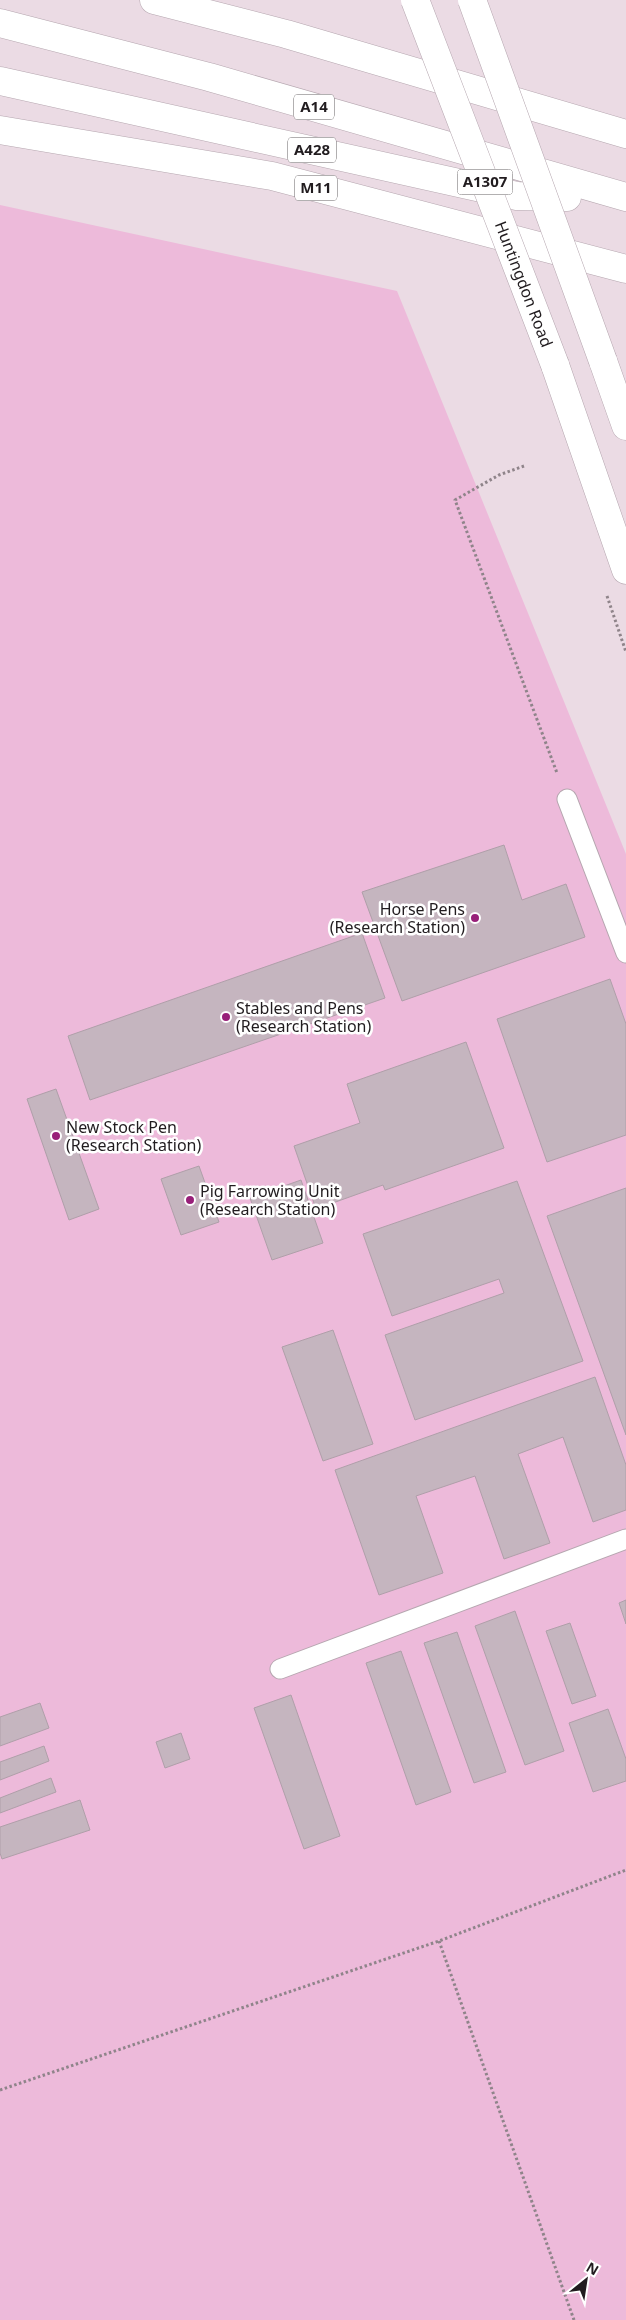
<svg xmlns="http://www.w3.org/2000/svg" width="626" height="2320" font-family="'Noto Sans',sans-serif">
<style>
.green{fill:#edbada}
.building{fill:#c5b5bf;stroke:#af9fa9}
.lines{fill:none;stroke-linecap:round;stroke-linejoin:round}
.lane-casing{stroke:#b5a6af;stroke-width:21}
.primary-casing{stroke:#b5a6af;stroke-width:29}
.highway-casing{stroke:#b5a6af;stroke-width:29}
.path{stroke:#8f848a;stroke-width:3;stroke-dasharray:2.5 2.5;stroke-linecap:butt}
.lane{stroke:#fff;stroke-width:19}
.primary{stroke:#fff;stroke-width:28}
.highway{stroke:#fff;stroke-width:28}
.primary-bridge-casing{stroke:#b5a6af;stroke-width:29;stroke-linecap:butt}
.primary-bridge{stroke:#fff;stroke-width:28}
.poi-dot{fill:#981f79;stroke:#fff;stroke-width:2}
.labels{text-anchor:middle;stroke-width:5;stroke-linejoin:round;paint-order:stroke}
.shield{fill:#fff;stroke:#646062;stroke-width:1}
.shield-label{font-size:15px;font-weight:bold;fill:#211c1f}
.street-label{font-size:16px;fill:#211c1f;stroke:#fff}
.poi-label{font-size:16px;fill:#211c1f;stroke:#fff;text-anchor:start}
</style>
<rect width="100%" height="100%" fill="#ebdbe4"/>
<polygon class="green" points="0,205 397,291 626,854 626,2320 0,2320"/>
<g class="building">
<polygon points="504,845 522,900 566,884 585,937 402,1001 362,892"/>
<polygon points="362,933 385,998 90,1100 68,1036"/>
<polygon points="610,979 626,1024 626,1135 547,1162 497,1019"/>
<polygon points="466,1042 504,1148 385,1190 383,1185 316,1209 294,1146 360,1123 347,1084"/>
<polygon points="56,1089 99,1209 69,1220 27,1099"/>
<polygon points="199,1166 219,1222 181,1235 161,1179"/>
<polygon points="301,1180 323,1243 272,1260 250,1198"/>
<polygon points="517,1181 583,1361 415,1420 385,1335 504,1293 499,1279 392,1316 363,1234"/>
<polygon points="626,1188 626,1435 547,1216"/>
<polygon points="333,1330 373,1444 323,1461 282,1347"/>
<polygon points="595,1377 626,1465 626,1510 593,1522 563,1437 518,1454 550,1543 504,1559 475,1476 416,1496 443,1573 379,1595 335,1470"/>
<polygon points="626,1600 626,1624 619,1603"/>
<polygon points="515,1611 564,1751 525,1765 475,1626"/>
<polygon points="570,1623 596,1696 572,1704 546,1631"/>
<polygon points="457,1632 506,1772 474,1783 424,1643"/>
<polygon points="401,1651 451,1792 416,1805 366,1663"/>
<polygon points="291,1695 340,1836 304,1849 254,1708"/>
<polygon points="40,1703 49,1728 0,1746 0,1717"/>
<polygon points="608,1709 626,1759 626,1781 593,1792 569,1723"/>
<polygon points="181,1733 190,1759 165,1768 156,1742"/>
<polygon points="44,1746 49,1761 0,1780 0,1762"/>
<polygon points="51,1778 56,1792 0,1813 0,1798"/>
<polygon points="80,1800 90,1830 2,1859 0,1853 0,1827"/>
</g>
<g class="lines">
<defs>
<g id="lane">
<polyline points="567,799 626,953"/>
<polyline points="280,1669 626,1539"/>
</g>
<g id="primary">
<polyline points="603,361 626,426"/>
<polyline points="555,365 626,570"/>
</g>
<g id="highway">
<polyline points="154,0 286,34 626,134"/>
<polyline points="0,23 209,77 626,197"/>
<polyline points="0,81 517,196 567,197"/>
<polyline points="0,130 272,176 626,269"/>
</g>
</defs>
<use href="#lane" class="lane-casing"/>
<use href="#primary" class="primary-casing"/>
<use href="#highway" class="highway-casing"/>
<g class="path">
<polyline points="524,466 499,475 455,500 557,773"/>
<polyline points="607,596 626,652"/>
<polyline points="439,1941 574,2320"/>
<polyline points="0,2090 439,1941 626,1870"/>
</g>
<use href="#lane" class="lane"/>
<use href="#primary" class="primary"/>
<use href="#highway" class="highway"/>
<defs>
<g id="primary-bridge">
<polyline points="415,0 555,365"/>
<polyline points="472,0 603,361"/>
</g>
</defs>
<use href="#primary-bridge" class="primary-bridge-casing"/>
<use href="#primary-bridge" class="primary-bridge"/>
</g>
<g class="poi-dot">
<circle cx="475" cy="918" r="5"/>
<circle cx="226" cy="1017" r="5"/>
<circle cx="56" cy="1136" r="5"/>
<circle cx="190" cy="1200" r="5"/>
</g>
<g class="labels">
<g class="shield">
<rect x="294" y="94.5" width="40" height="25" rx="4"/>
<rect x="288" y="137.5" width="48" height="25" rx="4"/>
<rect x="457.5" y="169.5" width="55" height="25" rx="4"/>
<rect x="295" y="175.5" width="42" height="25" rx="4"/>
</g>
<g class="shield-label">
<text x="314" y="112">A14</text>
<text x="312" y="155">A428</text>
<text x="485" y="187">A1307</text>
<text x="316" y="193">M11</text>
</g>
<g class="street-label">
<text transform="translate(524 284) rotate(69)" y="6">Huntingdon Road</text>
</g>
<g class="poi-label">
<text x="465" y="915" text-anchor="end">Horse Pens<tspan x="465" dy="18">(Research Station)</tspan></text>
<text x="236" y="1014">Stables and Pens<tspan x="236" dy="18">(Research Station)</tspan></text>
<text x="66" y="1133">New Stock Pen<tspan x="66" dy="18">(Research Station)</tspan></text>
<text x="200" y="1197">Pig Farrowing Unit<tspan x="200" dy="18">(Research Station)</tspan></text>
</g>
</g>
<g transform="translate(586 2280) rotate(30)" stroke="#ffffff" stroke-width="4" paint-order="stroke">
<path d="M0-4L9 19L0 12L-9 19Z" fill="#211c1f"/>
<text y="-8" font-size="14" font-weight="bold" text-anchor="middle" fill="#211c1f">N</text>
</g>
</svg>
